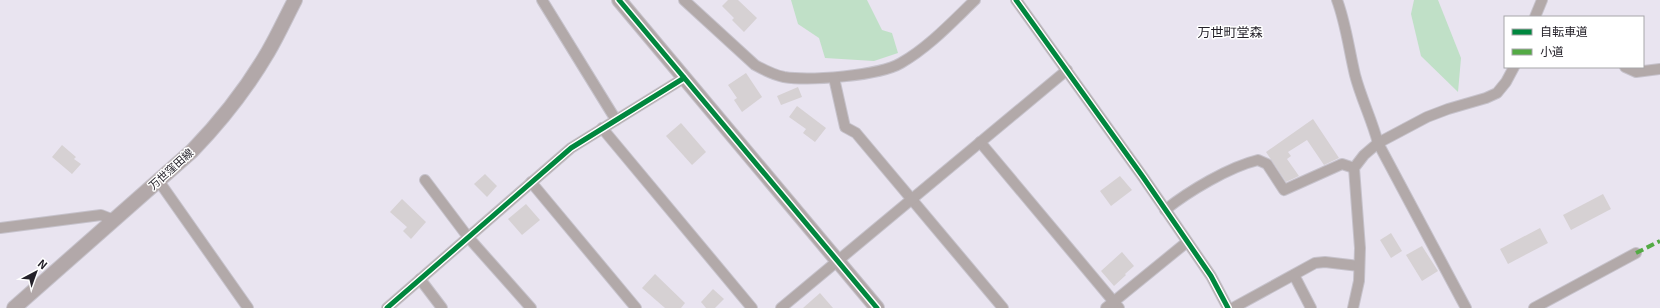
<svg xmlns="http://www.w3.org/2000/svg" width="1660" height="308" font-family="Georgia,'Noto Sans JP',serif">
<style>
.green{fill:#c0e0c7}
.building{fill:#d6d1d3}
.lines{fill:none;stroke-linecap:round;stroke-linejoin:round}
.street-casing{stroke:#c6c2cb;stroke-width:12}
.secondary-casing{stroke:#c6c2cb;stroke-width:16}
.street{stroke:#b2a9a9;stroke-width:10}
.secondary{stroke:#b2a8a9;stroke-width:14}
.quiet{stroke:#53aa44;stroke-width:4;stroke-dasharray:8 4;stroke-linecap:butt}
.cycleway-casing{stroke:#fff;stroke-width:8}
.cycleway{stroke:#00873e;stroke-width:5}
.labels{text-anchor:middle;stroke-width:3;stroke-linejoin:round;paint-order:stroke}
.street-label{font-size:11px;fill:#242129;stroke:#fff}
.quarter-label{font-size:13px;fill:#242129;stroke:#fff}
</style>
<rect width="100%" height="100%" fill="#e9e4f0"/>
<g class="green">
<polygon points="791,0 867,0 882,30 892,33 898,53 874,61 825,58 819,38 798,24"/>
<polygon points="1414,0 1438,0 1461,58 1458,92 1421,56 1411,14"/>
</g>
<g class="building">
<polygon points="728,0 738,0 757,18 744,32 732,20 734,18 722,6"/>
<polygon points="746,73 762,97 742,112 734,100 737,98 728,85"/>
<polygon points="798,87 802,97 781,105 777,96"/>
<polygon points="797,106 826,128 815,142 803,133 806,129 789,117"/>
<polygon points="1313,119 1339,158 1324,165 1307,140 1288,152 1291,156 1287,159 1299,176 1286,182 1266,152"/>
<polygon points="681,123 706,152 692,165 666,136"/>
<polygon points="62,145 76,157 74,159 81,164 72,174 52,157"/>
<polygon points="485,174 497,186 487,197 474,184"/>
<polygon points="1120,176 1132,190 1111,206 1100,191"/>
<polygon points="1603,194 1611,209 1571,230 1563,215"/>
<polygon points="402,199 426,222 411,239 403,231 407,227 390,212"/>
<polygon points="526,204 540,220 522,235 508,219"/>
<polygon points="1540,228 1548,243 1508,264 1500,249"/>
<polygon points="1391,233 1402,251 1391,258 1380,240"/>
<polygon points="1422,246 1438,271 1422,281 1406,255"/>
<polygon points="1122,252 1134,266 1125,274 1126,275 1114,286 1101,271"/>
<polygon points="655,274 685,303 681,308 665,308 642,288"/>
<polygon points="713,289 724,299 715,308 706,308 701,302"/>
<polygon points="820,293 833,308 803,308"/>
</g>
<g class="lines">
<defs>
<g id="street">
<polyline points="542,0 616,120"/>
<path d="M 684,0 L 755,65 C 764,70 774,75 784,77 C 809,81 879,76 901,63 C 929,47 952,22 975,0"/>
<polyline points="1016,0 1143,177 1211,276 1228,308"/>
<path d="M 1337,0 C 1346,24 1349,50 1355,75 C 1361,98 1372,120 1378,143 L 1466,308"/>
<polyline points="1535,17 1542,0"/>
<polyline points="1625,67 1636,72 1660,69"/>
<polyline points="834,78 845,127 856,133 1003,308"/>
<polyline points="602,128 752,308"/>
<polyline points="980,142 1119,308"/>
<polyline points="158,180 248,308"/>
<polyline points="425,180 468,237 531,308"/>
<polyline points="531,182 636,308"/>
<path d="M 1165,210 C 1189,191 1229,167 1258,160 L 1267,164 L 1284,190 L 1342,164 L 1354,168"/>
<polyline points="0,228 101,215 114,220"/>
<polyline points="1294,275 1311,308"/>
<polyline points="420,279 442,308"/>
<polyline points="387,308 571,148 684,78"/>
<polyline points="781,308 1067,70"/>
<polyline points="1106,308 1187,242"/>
<polyline points="1233,308 1315,263 1325,262 1359,266"/>
<polyline points="1353,308 1359,281 1360,248 1354,168 1364,155 1378,143 1427,117 1448,109 1486,98 1497,93 1506,82 1514,67"/>
<polyline points="1534,308 1636,253"/>
</g>
<g id="secondary">
<polyline points="619,0 877,308"/>
<path d="M 14,308 L 192,151 C 221,121 247,88 268,52 C 278,35 286,17 295,0"/>
</g>
</defs>
<use href="#street" class="street-casing"/>
<use href="#secondary" class="secondary-casing"/>
<use href="#street" class="street"/>
<use href="#secondary" class="secondary"/>
<polyline class="quiet" points="1636,253 1660,241"/>
<defs>
<g id="cycleway">
<polyline points="619,0 877,308"/>
<polyline points="1016,0 1143,177 1211,276 1228,308"/>
<polyline points="387,308 571,148 684,78"/>
</g>
</defs>
<use href="#cycleway" class="cycleway-casing"/>
<use href="#cycleway" class="cycleway"/>
</g>
<g class="labels">
<g class="street-label">
<text transform="translate(171 169) rotate(-42)" y="4">万世窪田線</text>
</g>
<g class="quarter-label">
<text x="1230" y="37">万世町堂森</text>
</g>
</g>
<rect x="1504" y="16" width="140" height="52" fill="#ffffff" stroke="#a7a6a9"/>
<rect x="1512" y="29" width="20" height="6" fill="#00873e" stroke="#a7a6a9"/>
<text x="1540" y="36" font-size="12" fill="#242129">自転車道</text>
<rect x="1512" y="49" width="20" height="6" fill="#53aa44" stroke="#a7a6a9"/>
<text x="1540" y="56" font-size="12" fill="#242129">小道</text>
<g transform="translate(36 272) rotate(41)" stroke="#ffffff" stroke-width="3" paint-order="stroke">
<path d="M0-3L7 15L0 10L-7 15Z" fill="#242129"/>
<text y="-6" font-size="11" font-weight="bold" text-anchor="middle" fill="#242129">N</text>
</g>
</svg>
